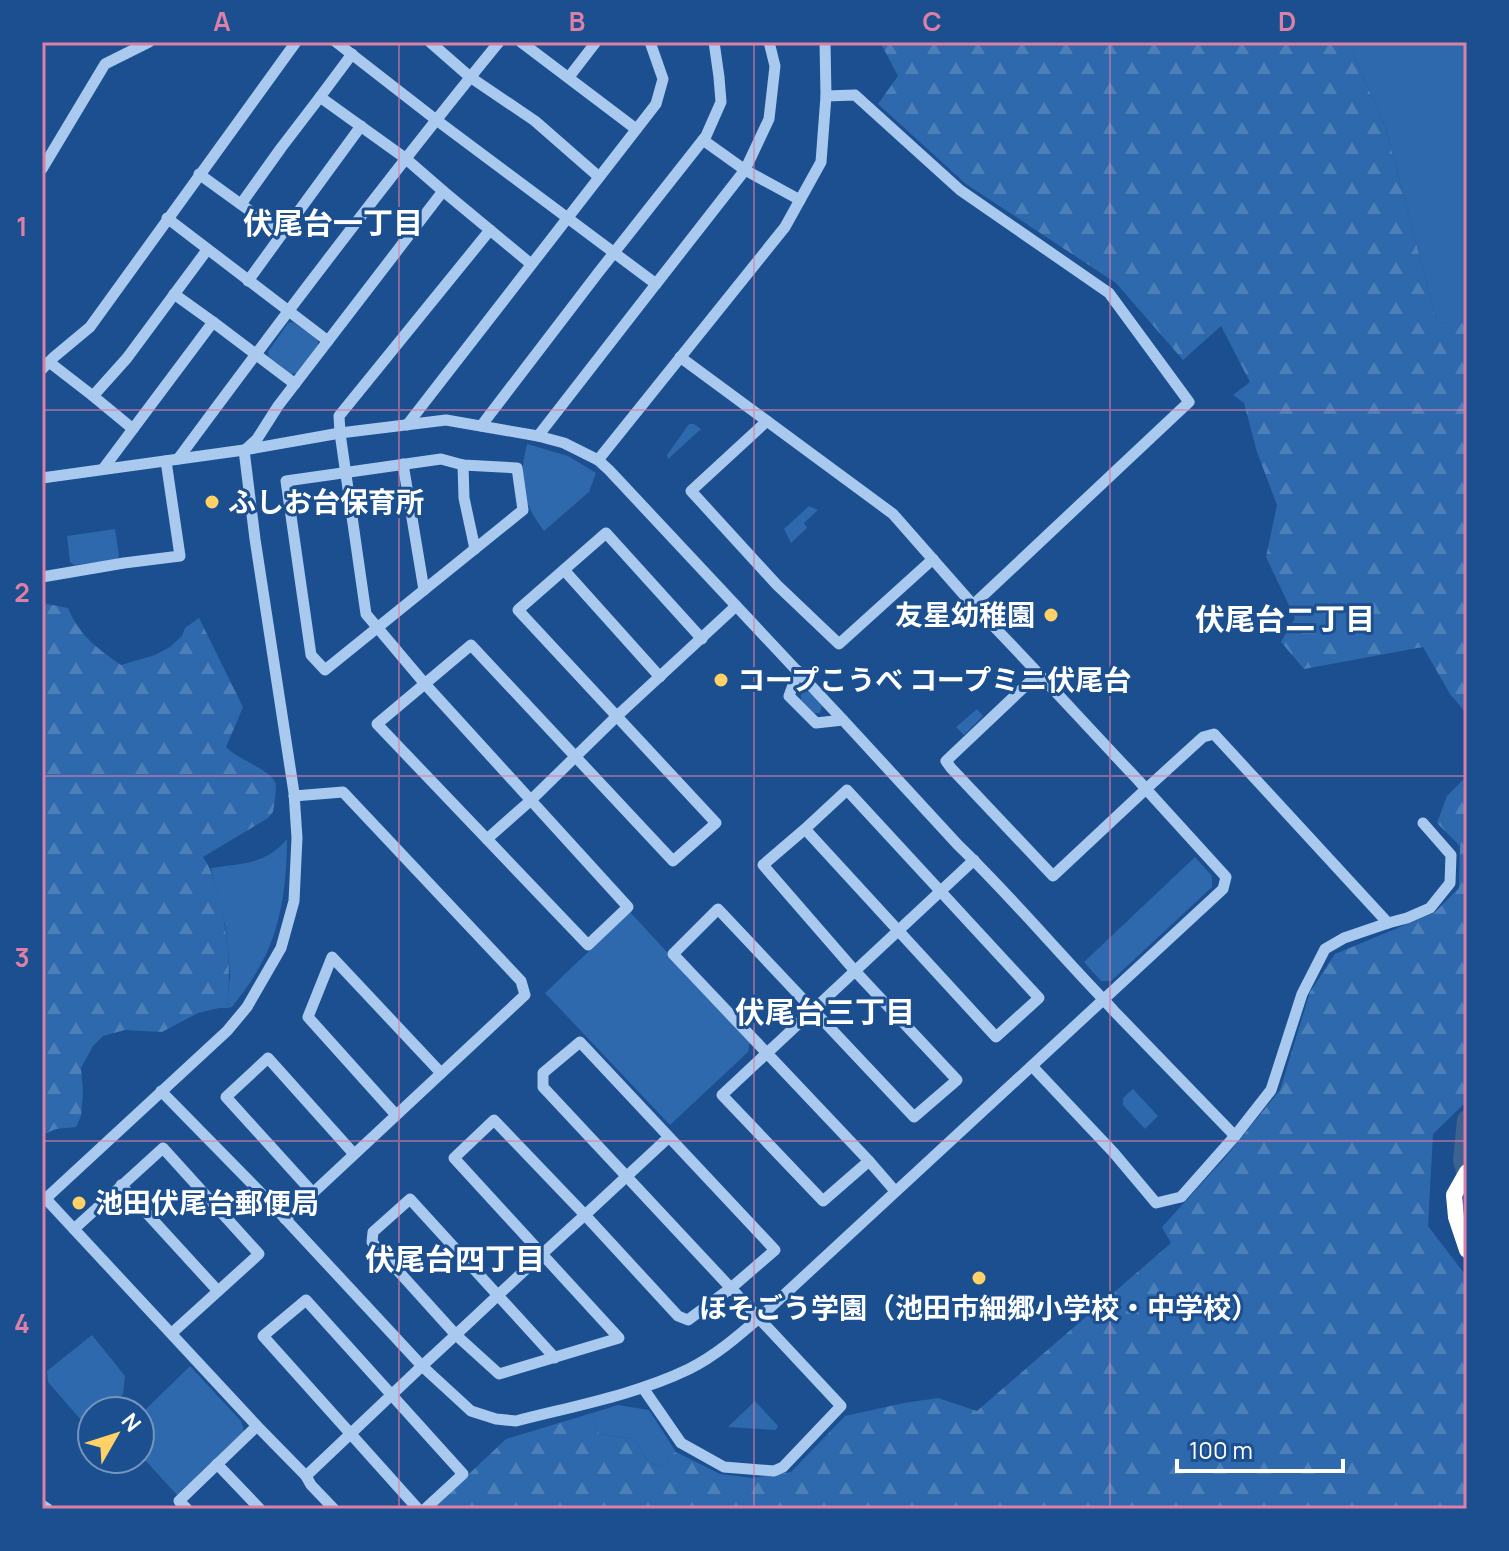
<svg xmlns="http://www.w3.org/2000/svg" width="1509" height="1551" font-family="Manrope,'Noto Sans JP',sans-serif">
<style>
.green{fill:#2e69ad}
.forest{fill:url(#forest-firs)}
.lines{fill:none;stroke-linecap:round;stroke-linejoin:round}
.river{stroke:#3c6290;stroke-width:20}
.minor{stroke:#a9c9ee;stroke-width:11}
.highway{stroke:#fff;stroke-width:16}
.grid{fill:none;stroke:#dd80a5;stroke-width:2;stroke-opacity:0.55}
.poi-dot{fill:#ffd166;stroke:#1b4f8f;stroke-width:3}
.labels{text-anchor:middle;stroke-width:6;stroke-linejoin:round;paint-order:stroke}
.poi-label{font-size:28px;font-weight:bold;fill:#fff;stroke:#1b4f8f;text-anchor:start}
.neighbourhood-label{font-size:30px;font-weight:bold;fill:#fff;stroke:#1b4f8f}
.neatline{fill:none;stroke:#dd80a5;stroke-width:3}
.grid-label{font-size:26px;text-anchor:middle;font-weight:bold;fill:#dd80a5}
</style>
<defs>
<pattern id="forest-firs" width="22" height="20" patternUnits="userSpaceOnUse" patternTransform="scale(2)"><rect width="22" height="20" fill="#2e69ad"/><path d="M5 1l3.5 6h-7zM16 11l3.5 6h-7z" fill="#4d80b9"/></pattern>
</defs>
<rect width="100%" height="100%" fill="#1b4f8f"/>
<g class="green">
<polygon points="1348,42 1467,42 1467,325 1437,322 1386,129"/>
<polygon points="293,322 318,340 318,345 297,373 291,374 269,357 268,352 288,323"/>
<polygon points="689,424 694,424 701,429 668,459 667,455"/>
<path d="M 527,444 L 568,456 L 596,473 L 589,492 L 544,531 C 521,500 518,481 527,444 Z"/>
<polygon points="809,506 818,510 804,523 807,528 791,543 784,529"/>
<polygon points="115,529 119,556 116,560 74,565 70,562 67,536"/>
<polygon points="805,691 809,692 822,706 820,713 814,713 801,700 801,694"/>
<polygon points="977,709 983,716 964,735 956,727"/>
<path d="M 287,839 C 287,883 281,933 257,971 C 250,984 241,995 232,1007 L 227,1008 L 230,974 L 226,929 L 211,868 C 243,863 265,865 287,839 Z"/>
<polygon points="1195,857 1212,876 1212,887 1111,981 1101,981 1084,962"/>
<polygon points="630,912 750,1042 748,1052 670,1125 545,993"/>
<polygon points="1133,1089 1158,1116 1145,1129 1123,1105 1123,1098"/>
<polygon points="92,1335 125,1376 123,1394 105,1411 92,1411 92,1423 87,1427 48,1382 47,1371"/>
<polygon points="190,1366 241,1421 244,1431 177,1495 145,1460 140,1459 140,1415"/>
<polygon points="755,1401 778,1426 776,1430 728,1427"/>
<polygon points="618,1405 649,1410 676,1452 669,1455 665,1466 650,1464 634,1439 599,1434 592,1413"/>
</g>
<g class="forest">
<polygon points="880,42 1348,42 1386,129 1437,322 1467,324 1467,714 1450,694 1423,647 1304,669 1281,642 1295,618 1266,557 1277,505 1257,452 1244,403 1233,395 1250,382 1221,326 1183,360 1116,283 966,184 878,104 898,76"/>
<path d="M 42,603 L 68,608 C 79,635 98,649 121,665 L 155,655 L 170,647 L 182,636 L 185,628 L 199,618 L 243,707 L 226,747 C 236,759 276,771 276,786 C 276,794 274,804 273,812 L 268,818 L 203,857 C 212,870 215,883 219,899 C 229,939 231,968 227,1008 L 219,1008 L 198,1013 L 162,1032 L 125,1030 L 103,1036 L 93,1046 L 81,1068 L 83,1092 L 81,1116 L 76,1127 L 56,1129 L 42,1135 Z"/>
<polygon points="1467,776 1467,1101 1433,1134 1428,1226 1467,1277 1467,1509 432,1509 506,1439 592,1413 599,1434 634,1439 650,1464 665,1466 669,1455 676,1452 720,1474 752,1478 791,1472 845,1416 904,1403 938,1398 977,1411 1171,1243 1162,1227 1224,1159 1280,1090 1310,992 1335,954 1434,913 1459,888 1460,846 1437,823 1447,796"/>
</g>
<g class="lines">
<polyline class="river" points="1467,1120 1463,1161 1467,1174"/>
<g class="minor">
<polyline points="336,42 435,119 656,284 538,436"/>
<polyline points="430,42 470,77 535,121 599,177"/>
<polyline points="521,42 636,129"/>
<polyline points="352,54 320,97 405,158 443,191"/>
<polyline points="569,77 596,42"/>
<polyline points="826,96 855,95 960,190 1109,293 1189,402 973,605"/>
<polyline points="703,140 745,170 800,200"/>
<polyline points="42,169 105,64 149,42"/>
<polyline points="199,174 282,234 248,281"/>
<polyline points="241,204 281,148 320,97"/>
<polyline points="167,218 328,341"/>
<polyline points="490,230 531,264"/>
<polyline points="282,234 361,126"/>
<polyline points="656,284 745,170 769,119 775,66 769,42"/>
<polyline points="174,294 213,322"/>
<path d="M 680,357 L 893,514 L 973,605 C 1029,662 1083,722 1138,780 L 1146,789 L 1053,876 L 951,768 L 946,761 L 1038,674"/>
<polyline points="49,362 93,396 127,358 207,250"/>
<polyline points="42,369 54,357 90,327 296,42"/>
<polyline points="93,396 133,429"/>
<polyline points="767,421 691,491 777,585 839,644 933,559"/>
<polyline points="407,425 656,104 663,79 650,42"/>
<polyline points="481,426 598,273 706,136 721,102 719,77 714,42"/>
<polyline points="245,450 257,439 278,406 443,191 490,230 339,416 340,433 366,614 425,684 628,907 588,945 377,724 471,645 673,861 716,823 518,610 606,533 702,639"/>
<path d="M 178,459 C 282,318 388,178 499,42"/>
<polygon points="441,459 463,465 517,468 523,510 325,670 311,655 286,481"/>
<polyline points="598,460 785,227 821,162 826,96 825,42"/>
<polyline points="403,464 424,590"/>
<polyline points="463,465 464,498 475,549"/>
<polyline points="103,469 213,322 295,384"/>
<path d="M 42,478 L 244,450 L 340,433 L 446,420 L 538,436 L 564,443 L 598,460 L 609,470 L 843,720 L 958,845 C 1009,894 1055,949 1104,1000 L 1114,1011 L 1235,1136 L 1271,1090 L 1302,994 L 1325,949 L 1344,938 L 1388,923 L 1214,734 L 1203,737 L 1146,789 L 1226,877 L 1223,889 L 759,1318 C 737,1337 715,1356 689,1369 C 635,1395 574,1406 516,1421 L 496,1419 L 471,1411 L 422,1366 L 265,1197 L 161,1091"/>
<polyline points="564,570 660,677"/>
<polyline points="42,577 124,563 180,556 166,461"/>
<polyline points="798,671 789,696 816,723 843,720"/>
<polyline points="805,829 996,1037 1039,998 847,790 805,829 763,865 855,971 957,1080 914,1117 718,909 673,954 869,1161 895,1191"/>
<polyline points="487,839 530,801 617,716 736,606"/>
<polyline points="1388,923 1407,918 1430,908 1450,883 1451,855 1423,823"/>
<polyline points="1032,1066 1114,1153 1156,1203 1181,1197 1235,1136"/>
<polyline points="396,1115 308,1017 332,957 441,1073"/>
<polyline points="869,1161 823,1201 722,1095 974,860"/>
<polyline points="121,1185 218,1291"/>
<polyline points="313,1193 226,1097 268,1058 354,1154"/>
<path d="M 46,1199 L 257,1426 L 306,1476 L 422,1366 C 477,1316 530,1264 585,1215 L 494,1120 L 454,1158 L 619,1338 L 499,1374 L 456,1335 L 372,1242 L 373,1232 L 410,1199 L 555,1358"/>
<polyline points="42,1202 227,1031 247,1007 281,948 294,901 297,838 294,793 255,539 244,450"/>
<polyline points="285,1219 525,995 521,981 343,792 294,796"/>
<polyline points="74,1229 163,1148 259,1254 172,1333"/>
<path d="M 643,1388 L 681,1443 L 724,1467 L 774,1471 L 783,1467 L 841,1406 C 742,1300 642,1193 543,1087 L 543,1073 L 580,1042 L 775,1250 L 731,1288 L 688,1320 L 678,1316 L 585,1215 L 669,1137"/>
<polyline points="217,1464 260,1509"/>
<polyline points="306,1476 311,1485 334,1509"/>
<polyline points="42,1505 48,1509"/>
<polyline points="187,1509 179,1501 257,1426"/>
<polyline points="418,1509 263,1336 306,1300 463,1474 425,1509"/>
</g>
<polyline class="highway" points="1467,1172 1454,1195 1456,1217 1467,1250"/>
</g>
<path class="grid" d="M 399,42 L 399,1509M 754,42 L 754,1509M 1110,42 L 1110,1509M 42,410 L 1467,410M 42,776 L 1467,776M 42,1141 L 1467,1141"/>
<g class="poi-dot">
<circle cx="212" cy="502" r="8"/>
<circle cx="1051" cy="615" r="8"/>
<circle cx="721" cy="680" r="8"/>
<circle cx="79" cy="1203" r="8"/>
<circle cx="979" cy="1278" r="8"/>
</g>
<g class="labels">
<g class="poi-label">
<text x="228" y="512">ふしお台保育所</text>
<text x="1035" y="625" text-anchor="end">友星幼稚園</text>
<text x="737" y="690">コープこうべ コープミニ伏尾台</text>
<text x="95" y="1213">池田伏尾台郵便局</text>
<text x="979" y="1318" text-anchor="middle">ほそごう学園（池田市細郷小学校・中学校）</text>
</g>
<g class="neighbourhood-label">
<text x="333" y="234">伏尾台一丁目</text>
<text x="1285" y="630">伏尾台二丁目</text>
<text x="825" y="1023">伏尾台三丁目</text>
<text x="455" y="1270">伏尾台四丁目</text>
</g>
</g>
<rect width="1509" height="1551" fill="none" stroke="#1b4f8f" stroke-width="88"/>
<g transform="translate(116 1435) rotate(51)"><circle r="38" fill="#1b4f8f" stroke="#7695bc" stroke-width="2"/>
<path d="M0-6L14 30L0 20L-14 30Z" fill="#ffd166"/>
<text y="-12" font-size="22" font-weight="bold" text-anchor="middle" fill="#ffffff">N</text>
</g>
<path d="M1177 1459v12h166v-12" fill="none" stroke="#ffffff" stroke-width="4"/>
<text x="1189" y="1459" font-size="24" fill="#ffffff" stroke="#1b4f8f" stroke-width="6" paint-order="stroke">100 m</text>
<rect x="44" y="44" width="1421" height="1463" class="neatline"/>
<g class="grid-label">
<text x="222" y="31">A</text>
<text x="577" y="31">B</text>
<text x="932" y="31">C</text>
<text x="1287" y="31">D</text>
<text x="22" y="236">1</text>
<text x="22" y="602">2</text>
<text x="22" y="967">3</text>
<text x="22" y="1333">4</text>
</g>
</svg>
